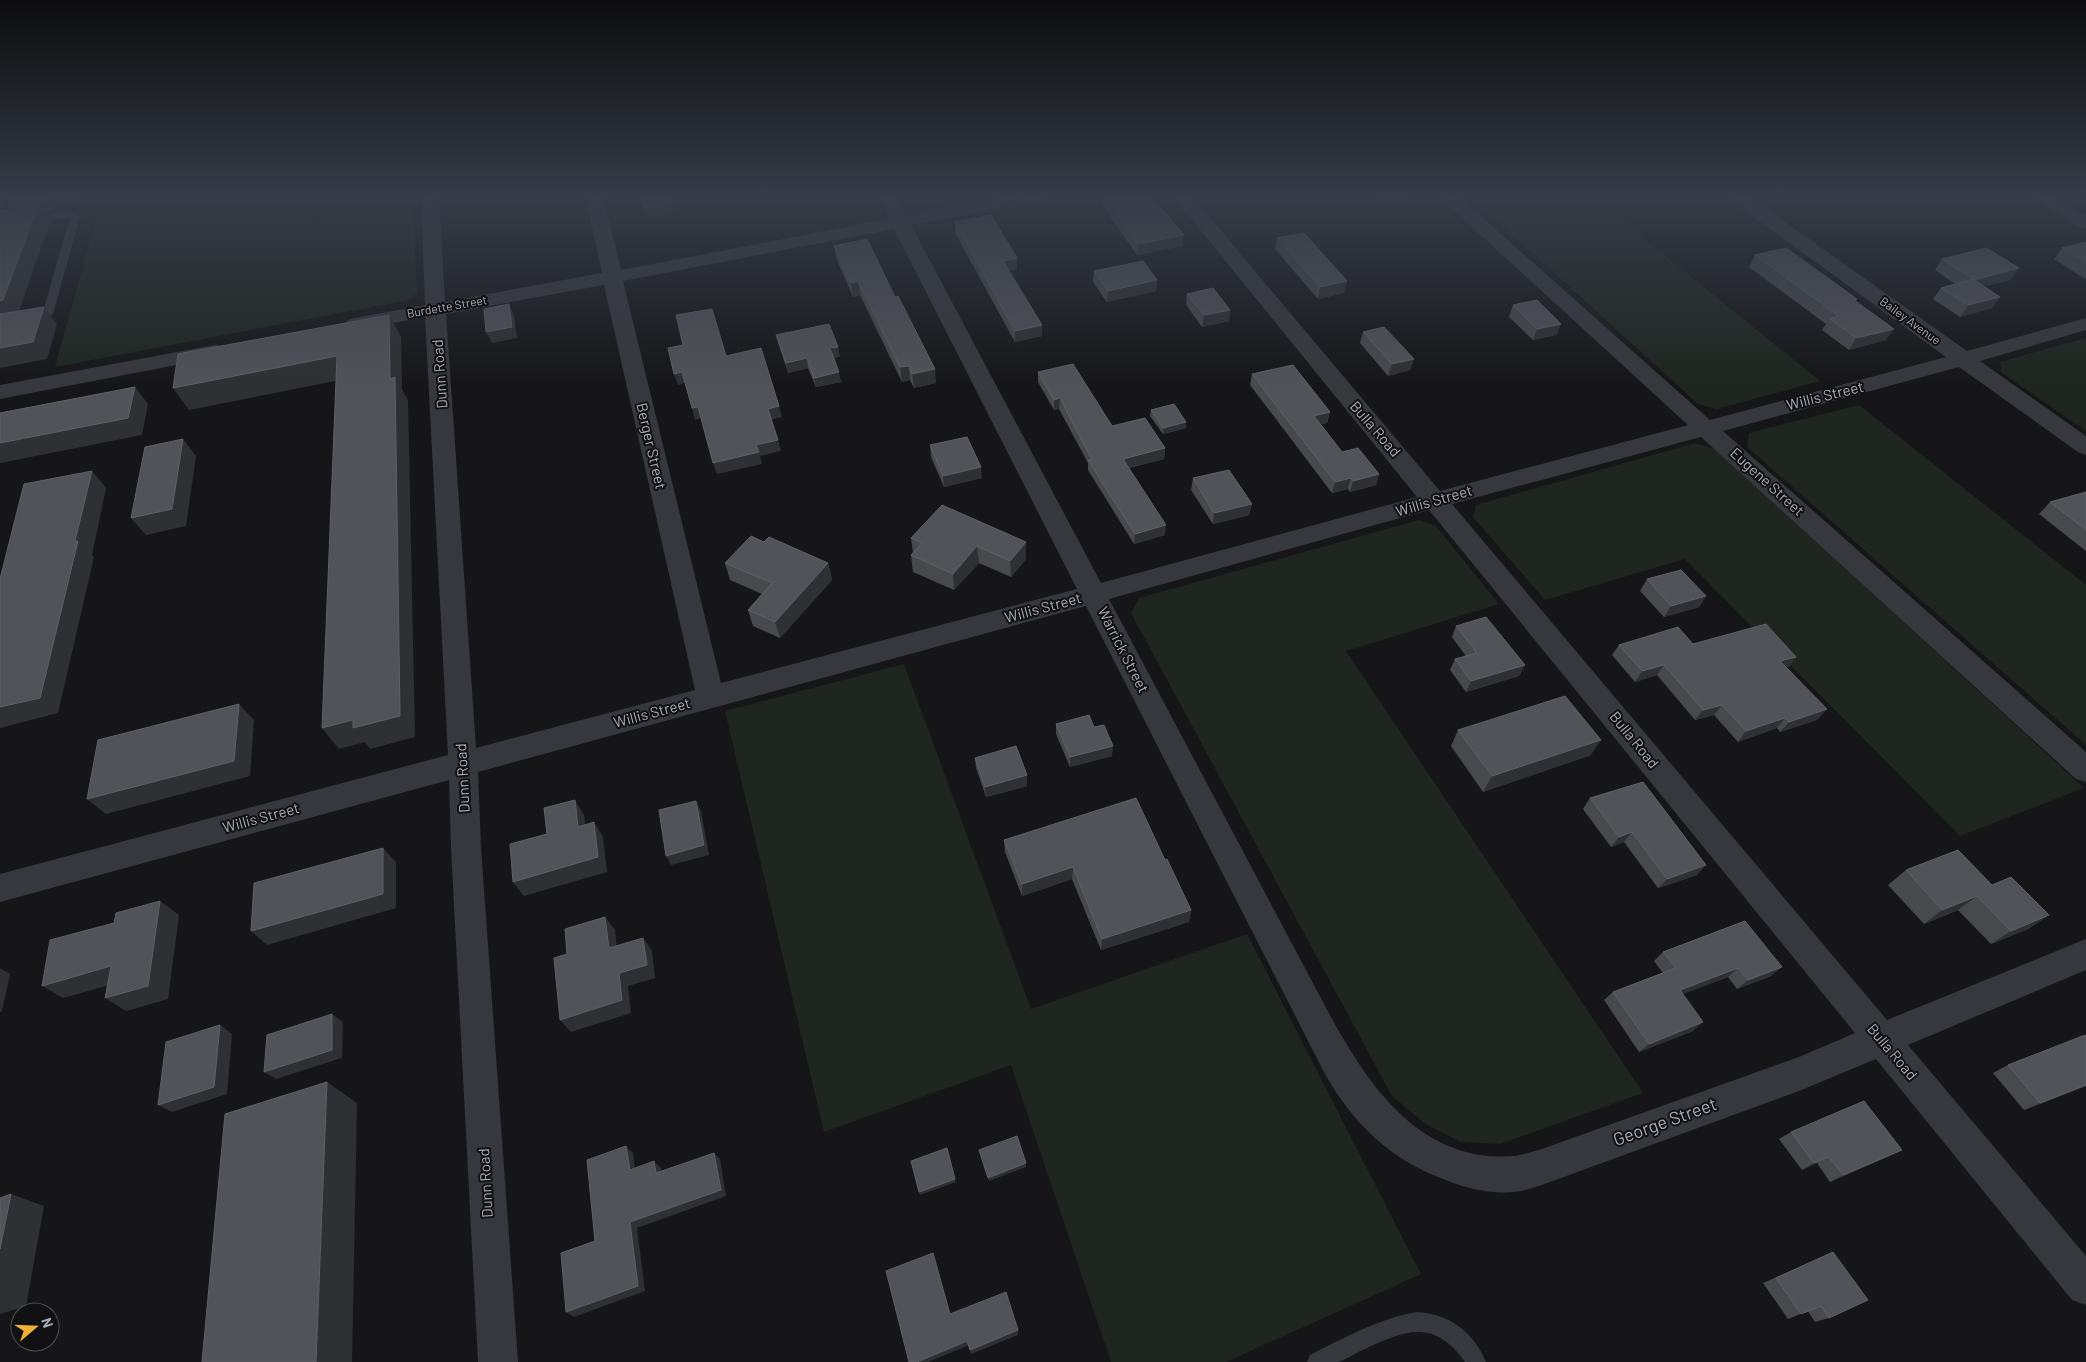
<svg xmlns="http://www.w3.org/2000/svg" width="2086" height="1362" font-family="Barlow,sans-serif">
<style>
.green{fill:#1e261f}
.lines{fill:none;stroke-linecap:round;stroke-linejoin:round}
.lane{fill:#37383d;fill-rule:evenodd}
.street{fill:#37383d;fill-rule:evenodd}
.wall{fill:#47494d}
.shaded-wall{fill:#2f3033}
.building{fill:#525359;stroke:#5f6168}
.labels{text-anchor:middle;stroke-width:4;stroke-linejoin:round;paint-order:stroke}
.far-street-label{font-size:12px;fill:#a8adb8;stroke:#111113}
.street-label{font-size:15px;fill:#a8adb8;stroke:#111113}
.near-street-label{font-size:18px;fill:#a8adb8;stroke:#111113}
</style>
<rect width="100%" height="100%" fill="#161618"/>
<g class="green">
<polygon points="103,195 314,195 313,222 413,206 417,293 409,300 55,367"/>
<polygon points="1469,195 1590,195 1820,381 1717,409 1698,404"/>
<polygon points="2086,338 2086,431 2002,373 2000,362"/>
<polygon points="1859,405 2086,585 2086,745 1747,447 1749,433"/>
<polygon points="1695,443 1715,449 2084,788 1960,836 1685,559 1545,600 1473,517 1476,505"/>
<polygon points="1419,520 1436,526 1499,604 1346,651 1643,1093 1500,1144 1461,1142 1424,1123 1392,1096 1131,613 1139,598"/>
<polygon points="904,664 1031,1009 1247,934 1421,1274 1226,1362 1111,1362 1011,1065 824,1132 725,711"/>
</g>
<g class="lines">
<g class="lane">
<polygon points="69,210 80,216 53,314 37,322 0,328 0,322 31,317 43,312 70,217 29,225 24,222 26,220"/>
<path d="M 1416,1312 C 1448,1313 1474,1332 1486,1362 L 1465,1362 C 1434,1318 1405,1330 1363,1350 C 1355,1353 1346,1360 1338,1362 C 1329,1362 1316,1362 1307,1362 L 1310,1355 C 1344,1338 1378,1319 1416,1312 Z"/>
</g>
<g class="street">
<path d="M 421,195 L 439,195 L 445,302 L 602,273 L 585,195 L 603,195 L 621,270 L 889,219 L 877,195 L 895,195 L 906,215 L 1013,195 L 1050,195 L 1047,199 L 1041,200 L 911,225 L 1101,583 L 1417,497 L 1172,195 L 1191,195 L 1440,491 L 1688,425 L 1437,195 L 1457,195 L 1710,420 L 1946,357 L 1729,199 L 1726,195 L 1747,195 L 1967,351 L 2086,318 L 2086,330 L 1980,361 L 2086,436 L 2086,455 L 2078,452 L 1959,367 L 1723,431 L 2086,752 L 2086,782 L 2076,779 L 1701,437 L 1452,504 L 1887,1020 L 2086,939 L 2086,970 L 1908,1045 L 2086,1256 L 2086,1305 L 2072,1300 L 1876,1059 L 1799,1091 L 1539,1186 C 1531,1188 1522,1192 1513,1192 C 1489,1194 1465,1188 1443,1179 C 1390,1159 1354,1124 1326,1076 L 1086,606 L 478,772 L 481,848 L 518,1362 L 478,1362 L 451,848 L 449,780 L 0,902 L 0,874 L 448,755 L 425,317 L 355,330 L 348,328 L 345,324 L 348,320 L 355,318 L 425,305 ZM 894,229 L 1077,589 L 721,683 L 623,281 ZM 604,285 L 695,690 L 476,748 L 446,314 ZM 1429,510 L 1855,1033 L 1799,1057 L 1539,1150 C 1530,1152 1522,1155 1513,1156 C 1422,1163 1371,1089 1332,1019 L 1109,599 Z"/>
<polygon points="2029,195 2051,195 2086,215 2086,229 2079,227 2032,199"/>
<polygon points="215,345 223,346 226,351 223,356 0,399 0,385"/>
</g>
</g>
<g class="wall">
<polygon points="1102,195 1150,195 1182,246 1137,255 1102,205"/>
<polygon points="1376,195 1415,195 1413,199 1386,205"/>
<polygon points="955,222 1017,269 1009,271 1042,336 1015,342 955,233"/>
<polygon points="1277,238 1344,293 1318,299 1275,249"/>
<polygon points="2086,242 2086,278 2085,279 2054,259 2062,248"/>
<polygon points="834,246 936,383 914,388 910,380 902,382 860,295 853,297 837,260"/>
<polygon points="1755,255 1857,299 1856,301 1886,340 1849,350 1822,330 1826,324 1749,267"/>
<polygon points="1942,259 2010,280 1984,286 1992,308 1960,317 1933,299 1941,288 1955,284 1935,270"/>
<polygon points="1094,271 1157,280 1156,291 1107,302 1093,282"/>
<polygon points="1187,294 1230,310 1229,321 1202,327 1186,305"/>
<polygon points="1513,305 1561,324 1556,335 1533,340 1509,317"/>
<polygon points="1363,332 1414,359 1410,370 1388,376 1360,343"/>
<polygon points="776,335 840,356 834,358 841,382 816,387 808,368 788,373 779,345"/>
<polygon points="1038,372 1112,426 1165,448 1164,459 1129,468 1165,535 1134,544 1088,470 1088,463 1059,409 1054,410 1038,382"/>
<polygon points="1252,374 1330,412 1327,423 1321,424 1342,452 1379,474 1376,485 1350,492 1348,489 1332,493 1250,385"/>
<polygon points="1151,410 1186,422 1186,428 1163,434 1150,416"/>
<polygon points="930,445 982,478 944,487 931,457"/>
<polygon points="1193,478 1252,504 1249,515 1213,524 1191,490"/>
<polygon points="2086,492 2086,551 2039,514 2050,502"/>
<polygon points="911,538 1026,542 1026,559 1011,577 979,563 954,590 913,572 911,555 913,553"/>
<polygon points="764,542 828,563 832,580 780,638 753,626 748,610 762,594 730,580 725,563"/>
<polygon points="1647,579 1706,596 1699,607 1664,617 1640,591"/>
<polygon points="1456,626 1525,665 1519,676 1466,692 1450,670 1455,659 1466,656 1452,637"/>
<polygon points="1693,644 1796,657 1788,667 1786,667 1817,720 1780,732 1777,728 1738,742 1714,715 1695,720 1657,675 1635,682 1612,655 1619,645"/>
<polygon points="1056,724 1094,727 1112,756 1070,767 1056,734"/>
<polygon points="1458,730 1591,755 1483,792 1451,746"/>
<polygon points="975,758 1027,775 1027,786 986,797 976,768"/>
<polygon points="1590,798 1697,875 1658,888 1624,842 1611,847 1583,809"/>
<polygon points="1004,840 1165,860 1191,910 1189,922 1101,950 1072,879 1022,896 1005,852"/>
<polygon points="1906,870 1992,885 2049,915 2028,929 1991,944 1958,910 1924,924 1888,885"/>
<polygon points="1745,921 1771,976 1737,989 1728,977 1682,994 1693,1031 1639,1052 1604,1000 1613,992 1663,973 1654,961 1663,952"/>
<polygon points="2008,1065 2086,1086 2024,1110 1993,1073"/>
<polygon points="1791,1132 1902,1150 1830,1182 1817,1163 1802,1170 1779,1139"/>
<polygon points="1833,1252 1829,1318 1815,1322 1808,1311 1788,1319 1763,1283"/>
</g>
<g class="shaded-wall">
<polygon points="0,195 5,195 7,228 0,220"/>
<polygon points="47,195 92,195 92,197 56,204 54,211 44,213 50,222 17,317 0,322 0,301 18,219 9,207"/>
<polygon points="1389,195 1415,195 1413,199 1386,205"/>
<polygon points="672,203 674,212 646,217 644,208"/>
<polygon points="1184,235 1182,246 1137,255 1138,244"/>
<polygon points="1017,258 1017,269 1003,272 1003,261"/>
<polygon points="2019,268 2010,280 1966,291 1974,280"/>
<polygon points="1157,280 1156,291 1107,302 1108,291"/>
<polygon points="858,281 860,295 853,297 851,283"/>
<polygon points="1347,281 1344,293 1318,299 1320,287"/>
<polygon points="2000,297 1992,308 1960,317 1968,305"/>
<polygon points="509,304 514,316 517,338 492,343 486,332"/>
<polygon points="44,307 57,324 47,359 0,368 0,348"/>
<polygon points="1230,310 1229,321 1202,327 1204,315"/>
<polygon points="389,315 401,337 402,390 408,400 415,737 370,749 365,742 339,749 322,728 353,720 390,379"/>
<polygon points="1561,324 1556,335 1533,340 1537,329"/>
<polygon points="1042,325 1042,336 1015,342 1015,331"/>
<polygon points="1894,329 1886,340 1849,350 1856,338"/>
<polygon points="838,347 840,356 832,358 830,348"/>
<polygon points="337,356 350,378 189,410 173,388"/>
<polygon points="807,358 808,368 788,373 786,363"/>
<polygon points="1414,359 1410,370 1388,376 1392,364"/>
<polygon points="909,366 910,380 902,382 900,367"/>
<polygon points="935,369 936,383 914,388 912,374"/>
<polygon points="682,372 685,383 678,385 674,374"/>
<polygon points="839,372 841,382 816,387 814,378"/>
<polygon points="135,387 148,404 142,435 0,463 0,443"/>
<polygon points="1060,398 1059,409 1054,410 1054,400"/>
<polygon points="779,406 782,417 770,420 768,409"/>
<polygon points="698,407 701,418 695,420 692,408"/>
<polygon points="1330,412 1327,423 1312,427 1314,416"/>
<polygon points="1186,422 1186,428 1163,434 1163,428"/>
<polygon points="183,439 196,456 186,526 146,535 131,518"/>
<polygon points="778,440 781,451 760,456 762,464 717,474 713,463 756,445"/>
<polygon points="1165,448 1164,459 1123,469 1123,459"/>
<polygon points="981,467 982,478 944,487 943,476"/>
<polygon points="92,471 106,488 92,555 94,557 58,713 0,728 0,707 75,541"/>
<polygon points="1379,474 1376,485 1350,492 1353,481"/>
<polygon points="1351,478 1348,489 1332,493 1335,482"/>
<polygon points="1252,504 1249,515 1213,524 1214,513"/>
<polygon points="1166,525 1165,535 1134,544 1135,534"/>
<polygon points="1026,542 1026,559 1011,577 1010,561"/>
<polygon points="977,546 979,563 954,590 953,574"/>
<polygon points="828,563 832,580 780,638 775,622"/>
<polygon points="1706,596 1699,607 1664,617 1671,606"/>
<polygon points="1796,657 1788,667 1772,672 1780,661"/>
<polygon points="1525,665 1519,676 1466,692 1471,681"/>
<polygon points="1664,665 1657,675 1635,682 1642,671"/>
<polygon points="239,704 254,720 250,776 106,814 87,799"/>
<polygon points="1722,705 1714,715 1695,720 1703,710"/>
<polygon points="1827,709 1817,720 1780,732 1789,722"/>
<polygon points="1785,718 1777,728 1738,742 1746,731"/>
<polygon points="1601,740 1591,755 1483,792 1492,776"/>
<polygon points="1113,746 1112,756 1070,767 1070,757"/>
<polygon points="1027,775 1027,786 986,797 985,787"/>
<polygon points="575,800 584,815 587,841 578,827"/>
<polygon points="696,801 701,811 709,855 671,865 666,856"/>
<polygon points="594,822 603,837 607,872 524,896 513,882"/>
<polygon points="1632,832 1624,842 1611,847 1619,837"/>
<polygon points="383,848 396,862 396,908 267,945 251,931"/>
<polygon points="1706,865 1697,875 1658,888 1667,879"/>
<polygon points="1073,867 1072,879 1022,896 1022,884"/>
<polygon points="1977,896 1958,910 1924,924 1942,910"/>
<polygon points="160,901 179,915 168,999 126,1011 105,998"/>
<polygon points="1191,910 1189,922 1101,950 1102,939"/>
<polygon points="2049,915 2028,929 1991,944 2011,931"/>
<polygon points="605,917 615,930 618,961 609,948"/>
<polygon points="643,938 652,951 655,978 628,986 631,1013 571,1032 560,1020 619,973"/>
<polygon points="111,966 131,979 63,998 42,986"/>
<polygon points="1782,967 1771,976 1737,989 1748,980"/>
<polygon points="0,968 10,974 2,1011 0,1012"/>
<polygon points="1738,968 1728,977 1670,999 1680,990"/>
<polygon points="332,1014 343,1022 342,1058 276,1079 264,1072"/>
<polygon points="1703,1022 1693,1031 1639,1052 1649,1044"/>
<polygon points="220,1025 232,1034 227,1094 172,1112 158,1105"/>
<polygon points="327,1082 357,1103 352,1362 316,1362"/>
<polygon points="2086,1085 2086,1086 2024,1110 2040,1103"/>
<polygon points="626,1146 633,1153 636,1176 630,1170"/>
<polygon points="1902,1150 1888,1157 1830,1182 1843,1175"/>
<polygon points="714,1153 720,1159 726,1196 637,1228 645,1291 574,1317 566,1312 630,1222"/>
<polygon points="1829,1157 1817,1163 1802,1170 1814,1163"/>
<polygon points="654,1161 661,1168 662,1179 656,1173"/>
<polygon points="1026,1163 1026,1167 989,1181 988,1178"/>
<polygon points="955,1179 956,1182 920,1195 919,1192"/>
<polygon points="11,1194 44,1206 26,1306 0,1314 0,1249"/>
<polygon points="1018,1330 1018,1335 971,1354 970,1350"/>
<polygon points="967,1341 969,1345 928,1362 917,1362"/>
</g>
<g class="building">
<polygon points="9,195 47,195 46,200 9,207"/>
<polygon points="640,195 669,195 672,203 644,208"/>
<polygon points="1103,195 1150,195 1184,235 1138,244"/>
<polygon points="38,205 3,300 0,301 0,211"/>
<polygon points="991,215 1017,258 1003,261 1042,325 1015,331 955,222"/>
<polygon points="1304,233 1347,281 1320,287 1277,238"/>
<polygon points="867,239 895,297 898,296 935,369 912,374 909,366 900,367 858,281 851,283 834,246"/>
<polygon points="2086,242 2086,262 2062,248"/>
<polygon points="1786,248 1857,299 1854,300 1894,329 1856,338 1830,319 1839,316 1755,255"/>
<polygon points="1986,248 2019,268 1974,280 1942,259"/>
<polygon points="1143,261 1157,280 1108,291 1094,271"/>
<polygon points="1973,279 2000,297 1968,305 1941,288"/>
<polygon points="1213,288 1230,310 1204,315 1187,294"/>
<polygon points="1537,300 1561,324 1537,329 1513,305"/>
<polygon points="509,304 512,327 486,332 484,309"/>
<polygon points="44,307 33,342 0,348 0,314"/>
<polygon points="712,309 726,356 761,348 779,406 768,409 778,440 756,445 759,452 713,463 698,407 692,408 682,372 674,374 668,348 683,345 676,315"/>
<polygon points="389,315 390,379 395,377 400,716 353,728 353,720 322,728 337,356 173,388 178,354"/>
<polygon points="829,324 838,347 830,348 839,372 814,378 807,358 786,363 776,335"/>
<polygon points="1384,327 1414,359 1392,364 1363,332"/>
<polygon points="1073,364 1112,426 1145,418 1165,448 1123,459 1166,525 1135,534 1088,460 1092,460 1060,398 1054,400 1038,372"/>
<polygon points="1293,365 1330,412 1314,416 1342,452 1358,448 1379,474 1353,481 1351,478 1335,482 1252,374"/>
<polygon points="135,387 128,418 0,443 0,413"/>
<polygon points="1174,404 1186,422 1163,428 1151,410"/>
<polygon points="967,437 981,467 943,476 930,445"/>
<polygon points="183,439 172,509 131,518 145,447"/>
<polygon points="1229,470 1252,504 1214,513 1193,478"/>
<polygon points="92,471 75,541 78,541 40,698 0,707 0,579 24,484"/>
<polygon points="2086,492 2086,530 2050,502"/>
<polygon points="942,505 1026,542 1010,561 977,546 953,574 911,555 922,543 911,538"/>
<polygon points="751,536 764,542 769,537 828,563 775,622 748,610 772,583 725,563"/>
<polygon points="1681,570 1706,596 1671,606 1647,579"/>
<polygon points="1486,617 1525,665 1471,681 1455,659 1477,653 1456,626"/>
<polygon points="1766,624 1796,657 1780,661 1827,709 1789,722 1785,718 1746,731 1722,705 1703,710 1664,665 1642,671 1619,645 1678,627 1693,644"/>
<polygon points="1565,696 1601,740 1492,776 1458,730"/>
<polygon points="239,704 234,761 87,799 98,740"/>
<polygon points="1089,715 1094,727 1104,725 1113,746 1070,757 1056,724"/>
<polygon points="1016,746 1027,775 985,787 975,758"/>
<polygon points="1643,782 1706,865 1667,879 1632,832 1619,837 1590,798"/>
<polygon points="1136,798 1165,860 1167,859 1191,910 1102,939 1073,867 1022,884 1004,840"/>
<polygon points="575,800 578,827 594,822 598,857 513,882 510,844 547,834 544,808"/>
<polygon points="696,801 704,845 666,856 659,810"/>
<polygon points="383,848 383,894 251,931 254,883"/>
<polygon points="1958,850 1992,885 2011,877 2049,915 2011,931 1977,896 1942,910 1906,870"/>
<polygon points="160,901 148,986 105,998 111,966 42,986 50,940 114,923 116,913"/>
<polygon points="605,917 609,948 643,938 647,965 619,973 622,1000 560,1020 554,958 567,954 565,929"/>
<polygon points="1745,921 1782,967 1748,980 1738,968 1680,990 1703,1022 1649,1044 1613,992 1676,968 1663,952"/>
<polygon points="332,1014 332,1050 264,1072 267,1035"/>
<polygon points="220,1025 214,1087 158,1105 166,1042"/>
<polygon points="2085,1035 2086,1036 2086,1085 2040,1103 2008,1065"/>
<polygon points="327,1082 316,1362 202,1362 225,1114"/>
<polygon points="1864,1101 1902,1150 1843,1175 1829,1157 1814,1163 1791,1132"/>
<polygon points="1017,1136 1026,1163 988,1178 979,1150"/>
<polygon points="626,1146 630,1170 654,1161 656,1173 714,1153 721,1190 630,1222 638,1286 566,1312 561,1253 595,1241 587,1160"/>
<polygon points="947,1148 955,1179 919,1192 911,1161"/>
<polygon points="11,1194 0,1249 0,1198"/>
<polygon points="1833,1252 1868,1300 1829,1318 1821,1306 1801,1314 1776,1278"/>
<polygon points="933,1253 950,1314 1006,1292 1018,1330 970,1350 967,1341 917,1362 909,1362 886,1271"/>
</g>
<linearGradient id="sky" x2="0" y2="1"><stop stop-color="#0c0c0d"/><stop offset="0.51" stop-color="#363c48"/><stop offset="1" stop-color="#363c48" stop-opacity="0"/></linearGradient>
<rect width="2086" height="385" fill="url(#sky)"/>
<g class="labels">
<g class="far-street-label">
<text transform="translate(447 307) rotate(-10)" y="4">Burdette Street</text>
<text transform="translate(1910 321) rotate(36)" y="4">Bailey Avenue</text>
</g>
<g class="street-label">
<text transform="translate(440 374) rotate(-94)" y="5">Dunn Road</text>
<text transform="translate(1825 396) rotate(-14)" y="5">Willis Street</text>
<text transform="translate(1375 429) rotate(49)" y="5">Bulla Road</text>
<text transform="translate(651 446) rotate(77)" y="5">Berger Street</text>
<text transform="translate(1767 482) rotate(42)" y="5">Eugene Street</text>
<text transform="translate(1434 501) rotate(-16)" y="5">Willis Street</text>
<text transform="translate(1043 608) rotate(-15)" y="5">Willis Street</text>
<text transform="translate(1123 650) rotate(63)" y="5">Warrick Street</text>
<text transform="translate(652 713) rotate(-15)" y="5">Willis Street</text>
<text transform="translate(1634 740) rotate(51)" y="5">Bulla Road</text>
<text transform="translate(463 778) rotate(-93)" y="5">Dunn Road</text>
<text transform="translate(261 818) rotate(-15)" y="5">Willis Street</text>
<text transform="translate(1892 1052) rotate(50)" y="5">Bulla Road</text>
<text transform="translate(486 1183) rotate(-93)" y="5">Dunn Road</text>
</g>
<g class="near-street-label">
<text transform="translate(1665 1122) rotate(-20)" y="6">George Street</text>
</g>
</g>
<g transform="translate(35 1327) rotate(71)"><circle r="24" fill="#111113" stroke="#4d4f55"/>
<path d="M0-4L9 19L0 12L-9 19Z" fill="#f2b134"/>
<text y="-8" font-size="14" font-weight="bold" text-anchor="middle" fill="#a8adb8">N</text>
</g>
</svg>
